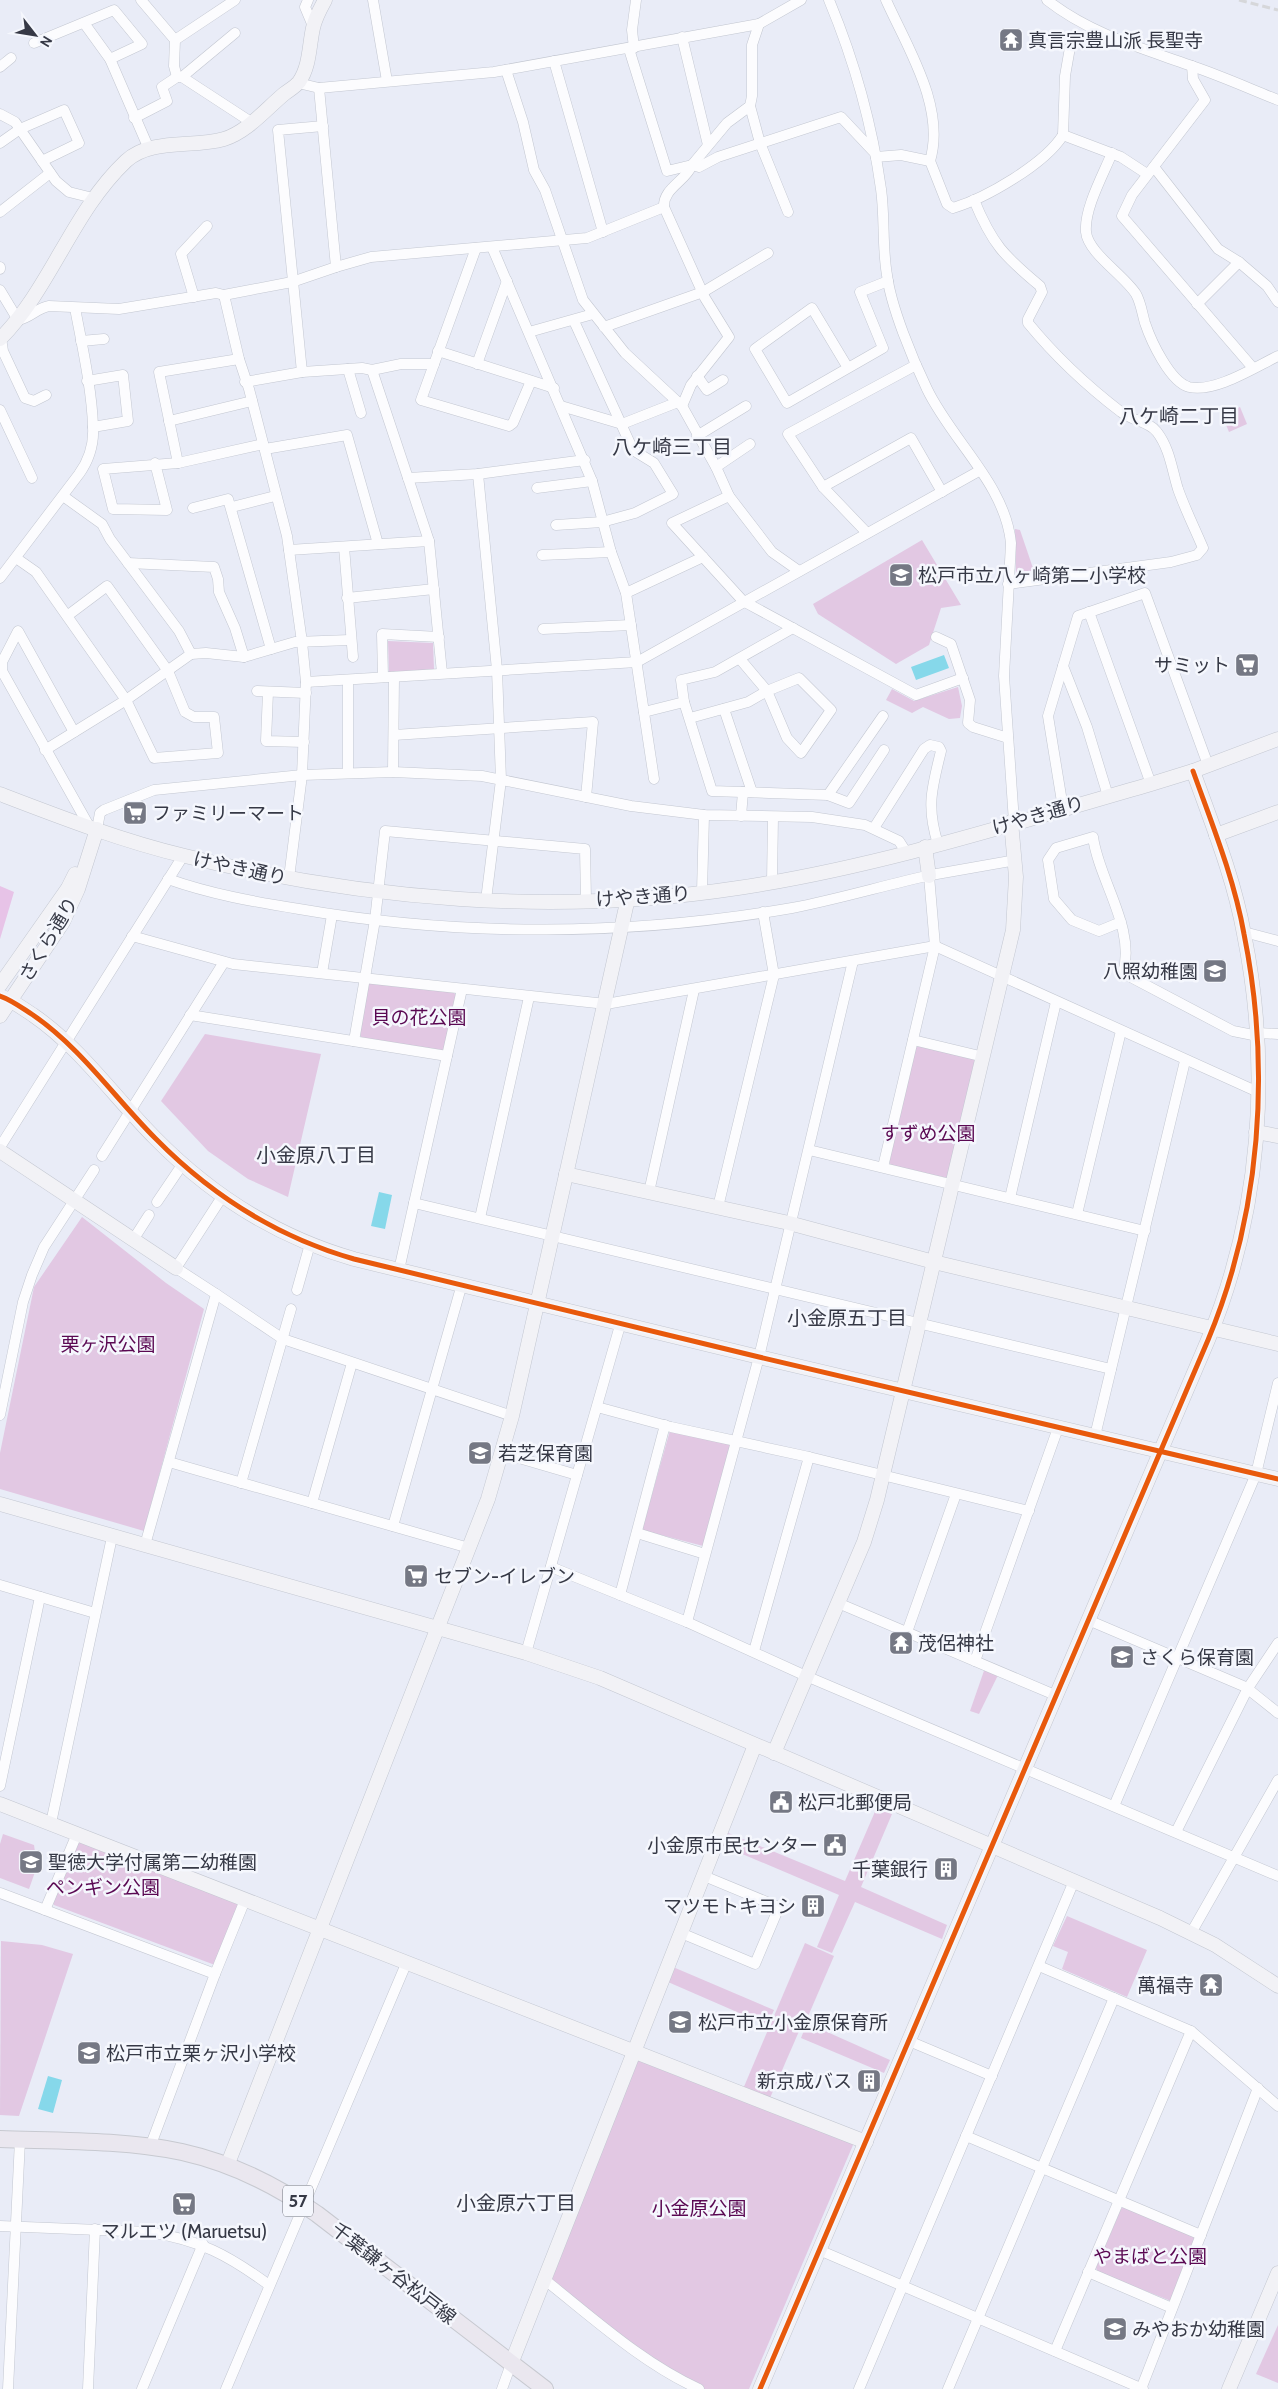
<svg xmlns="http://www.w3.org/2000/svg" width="1278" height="2389" font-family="Cabin,'Noto Sans JP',sans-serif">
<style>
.green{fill:#e2c8e3}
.forest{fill:#e7c3e7}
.water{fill:#86d8ea}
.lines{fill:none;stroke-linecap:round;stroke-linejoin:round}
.street-casing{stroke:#c3c7d1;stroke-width:11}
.secondary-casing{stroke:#c3c7d1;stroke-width:15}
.primary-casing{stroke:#c7c9d0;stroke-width:18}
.street{stroke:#fcfcfe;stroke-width:10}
.secondary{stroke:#f2f2f6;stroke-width:14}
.primary{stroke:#eae7ef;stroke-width:16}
.rail{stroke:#d6d7da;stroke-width:3;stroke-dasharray:8 4;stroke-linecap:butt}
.cycleway-casing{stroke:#f5f7fd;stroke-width:8}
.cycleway{stroke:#e8590c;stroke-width:5}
.labels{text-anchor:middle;stroke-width:5;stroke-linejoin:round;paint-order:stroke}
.shield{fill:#f5f7fd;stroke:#6f727d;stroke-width:1}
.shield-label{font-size:18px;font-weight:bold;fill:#363946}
.poi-label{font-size:19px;fill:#363946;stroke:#f5f7fd;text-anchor:start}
.street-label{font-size:19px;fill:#363946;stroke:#f5f7fd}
.park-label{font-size:19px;fill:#5a0852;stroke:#f5f7fd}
.neighbourhood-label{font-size:20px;fill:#363946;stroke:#f5f7fd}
</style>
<rect width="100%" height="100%" fill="#e9ecf7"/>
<g class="green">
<polygon points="1240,407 1247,424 1229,432 1222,415"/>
<polygon points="1015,529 1020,530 1035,574 1016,575"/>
<polygon points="922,540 961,605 941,608 929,645 896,664 818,614 813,604"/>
<polygon points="388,641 433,643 434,669 389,674"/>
<polygon points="958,687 962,706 960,718 949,719 923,707 912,713 886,700 892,689 914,701"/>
<polygon points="371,982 453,991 456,996 446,1048 442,1050 362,1038 360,1035 368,985"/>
<polygon points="205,1034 321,1054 288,1197 248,1179 208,1151 161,1101"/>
<polygon points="919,1045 976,1059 947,1178 891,1165 888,1160 916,1048"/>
<polygon points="82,1217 166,1283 204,1309 144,1531 0,1489 0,1453 34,1287"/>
<polygon points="671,1427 735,1442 707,1547 642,1530"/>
<polygon points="986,1665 1000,1671 979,1714 970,1711"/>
<polygon points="877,1807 892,1814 861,1887 947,1925 942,1939 855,1902 832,1953 817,1947 839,1895 721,1845 726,1832 845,1881"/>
<polygon points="3,1834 34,1845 35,1852 41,1855 29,1889 0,1878 0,1844"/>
<polygon points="80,1841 236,1902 238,1907 215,1965 54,1905 52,1901 76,1843"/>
<polygon points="1067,1916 1147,1950 1127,1997 1062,1969 1068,1952 1053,1946"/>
<polygon points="1,1941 42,1945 73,1954 19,2116 0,2115"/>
<polygon points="805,1943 834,1956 803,2028 774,2016"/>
<polygon points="673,1967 774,2010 767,2025 668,1982"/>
<polygon points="773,2018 800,2029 770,2098 743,2089"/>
<polygon points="807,2023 890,2060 884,2073 801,2038"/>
<polygon points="634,2052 856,2138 749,2389 699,2389 678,2378 545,2280"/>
<polygon points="1124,2207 1194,2236 1195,2240 1171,2301 1098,2272 1096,2268 1121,2209"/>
<polygon points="1278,2325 1278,2383 1256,2374"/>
</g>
<polygon class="forest" points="0,886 14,892 0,939"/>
<g class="water">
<polygon points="944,655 949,668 916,680 911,667"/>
<polygon points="379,1192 392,1195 385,1229 371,1226"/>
<polygon points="48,2076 62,2080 53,2113 38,2109"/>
</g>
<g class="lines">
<defs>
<g id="street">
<polyline points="141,0 175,40 174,66 177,77 182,77 251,122"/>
<polyline points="308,0 305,7 313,26"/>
<polyline points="373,0 387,81"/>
<path d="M 829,0 C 854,60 872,124 881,189 C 885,217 882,247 887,275 C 891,307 913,360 927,389 C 952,441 1005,484 1011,543 L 1004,676 L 1014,822"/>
<path d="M 886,0 C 907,47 946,107 930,161"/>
<path d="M 1047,0 C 1089,33 1138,47 1189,65 C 1219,75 1248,88 1278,100"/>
<polyline points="84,23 110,59 149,149"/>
<polyline points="682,37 708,145"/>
<polyline points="175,40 235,0"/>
<polyline points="34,43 114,10 142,44 110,59"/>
<polyline points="634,48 632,30 636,0"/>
<polyline points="629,49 667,171 692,165 699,167 718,157 841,117 873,151"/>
<polyline points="554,61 603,232"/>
<polyline points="1192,66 1193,79 1205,100 1132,195 1122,216 1253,368"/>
<polyline points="0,67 11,58"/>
<polyline points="506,70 523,122 534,170 545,190 583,300 625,353 682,406 716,467 729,496 772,552 799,571"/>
<polyline points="182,77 235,33"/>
<polyline points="298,83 319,88 494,72 759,24"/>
<polyline points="0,114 15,122 56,181 69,192 93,198"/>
<polyline points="134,118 167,101 162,87 177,77"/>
<polyline points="1063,135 1065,76 1072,36 1093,38 1099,34"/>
<polyline points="0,143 20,129 64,110 79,143 42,161"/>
<path d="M 1112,153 C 1103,175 1084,209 1086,232 C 1088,253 1124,275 1136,294 C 1141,303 1142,313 1145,323 C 1151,341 1170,382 1189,387 C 1215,393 1255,367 1278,356"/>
<path d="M 876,157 L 901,155 L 930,161 L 947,204 L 953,208 C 986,198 1045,164 1063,135 L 1121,157 L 1147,174"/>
<polyline points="1154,167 1218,249 1239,262 1267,286 1278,302"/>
<path d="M 974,200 C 992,244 1004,256 1040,286 L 1042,292 L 1028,319 L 1028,323 C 1055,356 1087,386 1121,412 C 1132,421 1149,421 1157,432 C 1170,449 1172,470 1178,489 C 1185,509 1195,529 1203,548 L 1197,555 L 1171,562 L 1008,584"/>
<polyline points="0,212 50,173"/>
<polyline points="788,212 760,143 750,106 752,96 752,45 759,24 801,0"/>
<polyline points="492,247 592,481 611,552 626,593 654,779"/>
<polyline points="476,248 421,400 509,426 513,423 531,381"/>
<polyline points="0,267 0,269"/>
<polyline points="336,267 371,257 587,238 664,207"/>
<path d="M 0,290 L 18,320 C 30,318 37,308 49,306 L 119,309 L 216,293 L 224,295 L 292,282 L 336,267 L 319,88"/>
<polyline points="224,295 239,359 249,389 287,536 302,642 306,682 302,775 289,878"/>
<polyline points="194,297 181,254 207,226"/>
<polyline points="1197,304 1239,262"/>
<polyline points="604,327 703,292 768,253"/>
<polyline points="529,332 593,314"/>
<polyline points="1,338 3,351 25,398 34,401 46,395"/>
<polyline points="81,341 104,339"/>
<polyline points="438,351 554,388"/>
<polyline points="477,364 507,281"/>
<polyline points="848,368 812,308 755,349 787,403 883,348 860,292 888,281"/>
<polyline points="348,369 361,413"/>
<polyline points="372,370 429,541 442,673"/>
<polyline points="302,372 278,130 323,126"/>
<polyline points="697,376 707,390 723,380"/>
<polyline points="87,381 123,375 128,421 93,427"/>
<polyline points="245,382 302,372 362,368 372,370 401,364 434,364"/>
<polyline points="561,406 622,424 678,402"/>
<path d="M 682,406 L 691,385 L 729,337 L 705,298 L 664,207 C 663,188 686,181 692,165 L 727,123 L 750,106"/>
<polyline points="0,410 32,478"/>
<polyline points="169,421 252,401"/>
<polyline points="697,436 746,406"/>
<polyline points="265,449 347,435 378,544"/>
<polyline points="155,463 167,510 113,509 103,469 178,463 263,444"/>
<polyline points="178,463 159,372 239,359"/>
<polyline points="716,467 750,444"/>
<polyline points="478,474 497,670 501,780 486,900"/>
<polyline points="408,478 478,474 585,460"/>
<polyline points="823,487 911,438 942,492"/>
<polyline points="537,488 592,481"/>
<polyline points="63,496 102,524 110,539 179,631 191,654"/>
<polyline points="729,496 672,523 743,601 916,695 963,678"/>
<polyline points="232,507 275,496"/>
<polyline points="193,508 228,499 271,649"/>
<polyline points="556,525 602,522 635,513 673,494 654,463 633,450 574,321"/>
<polyline points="867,533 823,487 788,434 916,365"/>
<polyline points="344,547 353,657"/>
<polyline points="289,550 429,541"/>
<polyline points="542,555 611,552"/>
<polyline points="16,558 36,572 126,700 154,758 218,753 214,717 194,717 185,712 168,671 107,586 67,616"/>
<polyline points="128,563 214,567 218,579 219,592 235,628 244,657"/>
<path d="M 0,578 L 79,474 C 89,460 94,444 93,427 C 92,390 82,345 75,308"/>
<polyline points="626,593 703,557"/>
<polyline points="347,598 434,589"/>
<polyline points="1089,612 1151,784"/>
<polyline points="543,629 631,625"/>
<polyline points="936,637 951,644 970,700 968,723 973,727 1008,738"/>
<polyline points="1063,666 1087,727 1108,796"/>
<polyline points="383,677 382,634 439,637"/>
<polyline points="348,680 348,773"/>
<polyline points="306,682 637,662 979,471"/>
<polyline points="257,691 306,693"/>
<polyline points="268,692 266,741 304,742"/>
<polyline points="684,702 712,791 828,795 849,803 884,750"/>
<polyline points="724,709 752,792"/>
<polyline points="644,712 684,702 681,680 715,672 793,628"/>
<polyline points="690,718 748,702 767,691 799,678 831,710 801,753 787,738 767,691 740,659"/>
<polyline points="74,732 18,631 2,662 2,671 89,826"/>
<polyline points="394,735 593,722 586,797"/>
<polyline points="45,750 126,700 191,654 206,653 244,657 295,642 350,640"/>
<polyline points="393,772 394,677"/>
<polyline points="828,795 883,716"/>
<polyline points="1063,808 1048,716 1078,616 1145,593 1208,765"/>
<polyline points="741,816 743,792"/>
<path d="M 874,828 L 924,749 L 930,745 L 939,747 L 941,751 C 932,788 926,806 938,844"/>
<polyline points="97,829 100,813 104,810 154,790 302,775 393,772 482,776 631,806 704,815 812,817 865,825 899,841 906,852"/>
<path d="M 168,879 C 210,894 255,902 299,909 C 461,937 630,936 792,908 C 839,899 885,885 931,875 C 959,870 988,865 1016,860"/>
<polyline points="772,882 773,817"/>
<polyline points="702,892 704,815"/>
<path d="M 1121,922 L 1099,931 L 1072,920 L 1054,899 L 1048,860 L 1056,848 L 1093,837 C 1099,881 1136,928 1123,973 L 1233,1031 L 1258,1036"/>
<polyline points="1244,932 1278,941"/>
<polyline points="132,936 233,964 606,1004 935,946 1258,1092"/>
<polyline points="322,973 332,915"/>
<polyline points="190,1015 447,1056"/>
<polyline points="1258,1033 1278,1034"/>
<polyline points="913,1040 984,1057"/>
<polyline points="354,1041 375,920 385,831 585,849 586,900"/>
<polyline points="0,1147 183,856"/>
<polyline points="809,1150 1145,1231"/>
<polyline points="102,1156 224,962"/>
<polyline points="883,1167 935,946 929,876"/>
<polyline points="649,1192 694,990"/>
<polyline points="1010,1198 1056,1002"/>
<polyline points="157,1202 182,1165"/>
<polyline points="414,1203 1111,1369"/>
<polyline points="718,1207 774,975 763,912"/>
<polyline points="1077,1214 1121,1031"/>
<polyline points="480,1218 529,997"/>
<polyline points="133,1240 149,1215"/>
<polyline points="399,1270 462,989"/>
<polyline points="297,1290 310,1244"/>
<polyline points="216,1294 283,1339 512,1416"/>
<polyline points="597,1407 671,1427 809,1457 1029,1511"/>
<polyline points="0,1415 23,1302 32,1275 44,1247 94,1170"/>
<polyline points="1095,1436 1185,1061"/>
<polyline points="502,1453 577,1475"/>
<polyline points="169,1462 469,1548"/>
<polyline points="241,1483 291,1309"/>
<polyline points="312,1503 352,1363"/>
<polyline points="393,1526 462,1284"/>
<polyline points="637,1533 705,1554"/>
<polyline points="145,1545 216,1294 176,1268 222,1197"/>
<polyline points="551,1567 687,1622 806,1676 1278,1876"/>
<polyline points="0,1585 95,1613"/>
<polyline points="620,1595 665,1425"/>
<polyline points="838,1603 1055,1695"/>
<polyline points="1088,1620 1248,1688"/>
<polyline points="687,1622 759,1357 853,961"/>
<polyline points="907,1632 956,1494"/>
<polyline points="754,1651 809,1457"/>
<polyline points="526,1653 621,1322"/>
<polyline points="975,1661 1058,1428"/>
<polyline points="1248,1689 1278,1713"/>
<polyline points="0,1786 40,1597"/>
<polyline points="1114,1806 1256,1474 1278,1383"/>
<polyline points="51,1823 112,1537"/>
<polyline points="1176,1832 1248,1688 1278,1643"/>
<polyline points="0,1893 215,1974 245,1900"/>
<polyline points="45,1910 77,1834"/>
<polyline points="681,1933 755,1964 779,1907 704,1876"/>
<polyline points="1191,1933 1278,1780"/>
<polyline points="1039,1966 1191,2031 1278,2106"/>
<polyline points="909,2041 992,2076"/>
<polyline points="966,2136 1201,2235"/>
<polyline points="150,2147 215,1974"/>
<path d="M 0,2226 L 149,2232 C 200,2240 228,2255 269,2285"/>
<polyline points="819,2250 1143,2389"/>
<polyline points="1088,2272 1172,2308"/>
<path d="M 545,2280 C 593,2318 642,2363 699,2389"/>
<polyline points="1055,2351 1191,2031"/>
<polyline points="8,2389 20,2140"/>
<polyline points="88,2389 95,2229"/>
<polyline points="142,2389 203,2244"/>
<polyline points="226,2389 406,1964"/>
<polyline points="502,2389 511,2364"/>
<polyline points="859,2389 1074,1881"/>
<polyline points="948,2389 1114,1998"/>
<polyline points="1141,2389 1258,2088"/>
</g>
<g id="secondary">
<path d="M 0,339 C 51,288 72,212 126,161 C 151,138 193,148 224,139 C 247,132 266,109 284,94 C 289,90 295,87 299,82 C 310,66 309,46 313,28 C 315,18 320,9 325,0"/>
<path d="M 0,794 C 60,817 122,841 185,856 C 364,900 555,916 738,888 C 878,867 1015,823 1151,784 L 1193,771 L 1278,739"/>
<polyline points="1216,835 1278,812"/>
<polyline points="925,847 929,876"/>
<polyline points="0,985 68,888 75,874"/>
<path d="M 0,996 C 12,1000 22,1008 33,1015 C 81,1048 114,1097 155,1138 C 211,1195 277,1237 354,1259 L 759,1357 L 1278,1479"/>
<polyline points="0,1016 63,922 78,889 97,829"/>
<polyline points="1256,1132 1278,1136"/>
<polyline points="0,1151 176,1268"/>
<polyline points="566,1174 789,1223 934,1262 1278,1344"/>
<polyline points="0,1504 526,1653 600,1678 1160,1918 1215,1945 1278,1986"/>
<polyline points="774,1753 864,1542 877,1500 1013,930 1016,877 1011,822"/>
<polyline points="0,1804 866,2142"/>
<polyline points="227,2166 488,1499 512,1416 628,898"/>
<polyline points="511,2364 755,1745"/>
<path d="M 760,2389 L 1208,1340 C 1261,1213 1271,1068 1244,934 C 1234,878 1212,824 1193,771"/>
<polyline points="1229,2389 1278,2273"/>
</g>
<path id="primary" d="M 0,2139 C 58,2141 126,2140 182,2152 C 231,2163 276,2185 317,2214 L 545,2389"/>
</defs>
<use href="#street" class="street-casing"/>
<use href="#secondary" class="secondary-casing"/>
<use href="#primary" class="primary-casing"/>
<use href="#street" class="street"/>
<use href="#secondary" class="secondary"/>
<use href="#primary" class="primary"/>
<polyline class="rail" points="1239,0 1278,10"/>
<defs>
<g id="cycleway">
<path d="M 0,996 C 12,1000 22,1008 33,1015 C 81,1048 114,1097 155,1138 C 211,1195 277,1237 354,1259 L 759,1357 L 1278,1479"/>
<path d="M 760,2389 L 1208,1340 C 1261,1213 1271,1068 1244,934 C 1234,878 1212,824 1193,771"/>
</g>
</defs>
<use href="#cycleway" class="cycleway-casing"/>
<use href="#cycleway" class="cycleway"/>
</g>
<defs>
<symbol id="temple-square" viewBox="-11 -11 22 22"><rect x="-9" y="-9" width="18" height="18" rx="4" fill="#757884" stroke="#f5f7fd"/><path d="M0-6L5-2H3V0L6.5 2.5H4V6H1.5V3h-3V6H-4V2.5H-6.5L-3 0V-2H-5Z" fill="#fff"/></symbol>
<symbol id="school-square" viewBox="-11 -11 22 22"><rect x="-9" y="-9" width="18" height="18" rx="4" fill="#757884" stroke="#f5f7fd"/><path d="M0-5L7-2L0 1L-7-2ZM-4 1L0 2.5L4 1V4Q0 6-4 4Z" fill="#fff"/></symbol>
<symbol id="supermarket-square" viewBox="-11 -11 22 22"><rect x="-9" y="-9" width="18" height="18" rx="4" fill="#757884" stroke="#f5f7fd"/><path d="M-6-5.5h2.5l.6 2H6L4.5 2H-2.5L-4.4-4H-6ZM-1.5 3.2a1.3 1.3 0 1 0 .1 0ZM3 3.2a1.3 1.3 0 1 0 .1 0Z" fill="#fff"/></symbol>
<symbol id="civic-square" viewBox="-11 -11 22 22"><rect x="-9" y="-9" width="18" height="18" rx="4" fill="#757884" stroke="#f5f7fd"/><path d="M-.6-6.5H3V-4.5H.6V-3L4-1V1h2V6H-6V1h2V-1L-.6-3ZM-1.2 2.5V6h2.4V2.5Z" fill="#fff"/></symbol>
<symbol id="building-square" viewBox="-11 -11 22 22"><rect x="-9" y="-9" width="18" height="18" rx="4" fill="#757884" stroke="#f5f7fd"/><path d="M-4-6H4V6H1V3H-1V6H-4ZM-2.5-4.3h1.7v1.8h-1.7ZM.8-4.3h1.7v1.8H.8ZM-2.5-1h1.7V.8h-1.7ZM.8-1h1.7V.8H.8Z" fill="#fff"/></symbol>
</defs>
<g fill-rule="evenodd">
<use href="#temple-square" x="997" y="26" width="28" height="28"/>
<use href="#school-square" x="887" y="561" width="28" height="28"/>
<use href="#supermarket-square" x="1233" y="651" width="28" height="28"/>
<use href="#supermarket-square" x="121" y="799" width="28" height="28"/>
<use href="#school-square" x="1201" y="957" width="28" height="28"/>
<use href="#school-square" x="466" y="1439" width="28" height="28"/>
<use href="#supermarket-square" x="402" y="1562" width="28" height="28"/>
<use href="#temple-square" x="887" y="1629" width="28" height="28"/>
<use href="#school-square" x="1108" y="1643" width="28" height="28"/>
<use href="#civic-square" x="767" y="1788" width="28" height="28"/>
<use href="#civic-square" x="821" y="1831" width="28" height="28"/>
<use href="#school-square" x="17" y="1848" width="28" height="28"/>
<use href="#building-square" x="932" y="1855" width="28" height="28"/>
<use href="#building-square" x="799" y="1892" width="28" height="28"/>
<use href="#temple-square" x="1197" y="1971" width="28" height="28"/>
<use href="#school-square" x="666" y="2008" width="28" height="28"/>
<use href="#school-square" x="75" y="2039" width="28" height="28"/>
<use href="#building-square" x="855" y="2067" width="28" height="28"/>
<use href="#supermarket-square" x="170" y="2190" width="28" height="28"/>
<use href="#school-square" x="1101" y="2315" width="28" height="28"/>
</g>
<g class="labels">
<rect class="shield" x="283" y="2185.5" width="30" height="31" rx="4"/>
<g class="shield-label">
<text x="298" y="2207">57</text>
</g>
<g class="poi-label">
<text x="1028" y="47">真言宗豊山派 長聖寺</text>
<text x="918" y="582">松戸市立八ヶ崎第二小学校</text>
<text x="1230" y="672" text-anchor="end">サミット</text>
<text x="152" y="820">ファミリーマート</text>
<text x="1198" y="978" text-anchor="end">八照幼稚園</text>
<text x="498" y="1460">若芝保育園</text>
<text x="434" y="1583">セブン-イレブン</text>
<text x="918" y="1650">茂侶神社</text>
<text x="1140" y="1664">さくら保育園</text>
<text x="798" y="1809">松戸北郵便局</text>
<text x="818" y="1852" text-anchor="end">小金原市民センター</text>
<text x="48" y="1869">聖徳大学付属第二幼稚園</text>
<text x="928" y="1876" text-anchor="end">千葉銀行</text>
<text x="796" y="1913" text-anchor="end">マツモトキヨシ</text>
<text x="1194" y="1992" text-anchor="end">萬福寺</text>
<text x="698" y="2029">松戸市立小金原保育所</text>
<text x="106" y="2060">松戸市立栗ヶ沢小学校</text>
<text x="852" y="2088" text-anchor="end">新京成バス</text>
<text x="184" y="2238" text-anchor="middle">マルエツ (Maruetsu)</text>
<text x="1132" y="2336">みやおか幼稚園</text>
</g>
<g class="street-label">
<text transform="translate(1038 815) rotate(-16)" y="7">けやき通り</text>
<text transform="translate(240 868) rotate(12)" y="7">けやき通り</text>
<text transform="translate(643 896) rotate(-4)" y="7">けやき通り</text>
<text transform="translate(48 939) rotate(-59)" y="7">さくら通り</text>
<text transform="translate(394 2273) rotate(38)" y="7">千葉鎌ヶ谷松戸線</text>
</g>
<g class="park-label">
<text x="419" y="1024">貝の花公園</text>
<text x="928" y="1140">すずめ公園</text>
<text x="108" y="1351">栗ヶ沢公園</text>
<text x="103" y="1894">ペンギン公園</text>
<text x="699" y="2215">小金原公園</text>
<text x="1150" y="2263">やまばと公園</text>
</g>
<g class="neighbourhood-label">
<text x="1179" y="423">八ケ崎二丁目</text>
<text x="672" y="454">八ケ崎三丁目</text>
<text x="316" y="1162">小金原八丁目</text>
<text x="847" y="1325">小金原五丁目</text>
<text x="516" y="2210">小金原六丁目</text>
</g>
</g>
<g transform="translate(35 35) rotate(121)" stroke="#f5f7fd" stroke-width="4" paint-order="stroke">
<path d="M0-4L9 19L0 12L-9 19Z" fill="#363946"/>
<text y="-8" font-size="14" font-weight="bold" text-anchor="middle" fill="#363946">N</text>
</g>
</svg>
